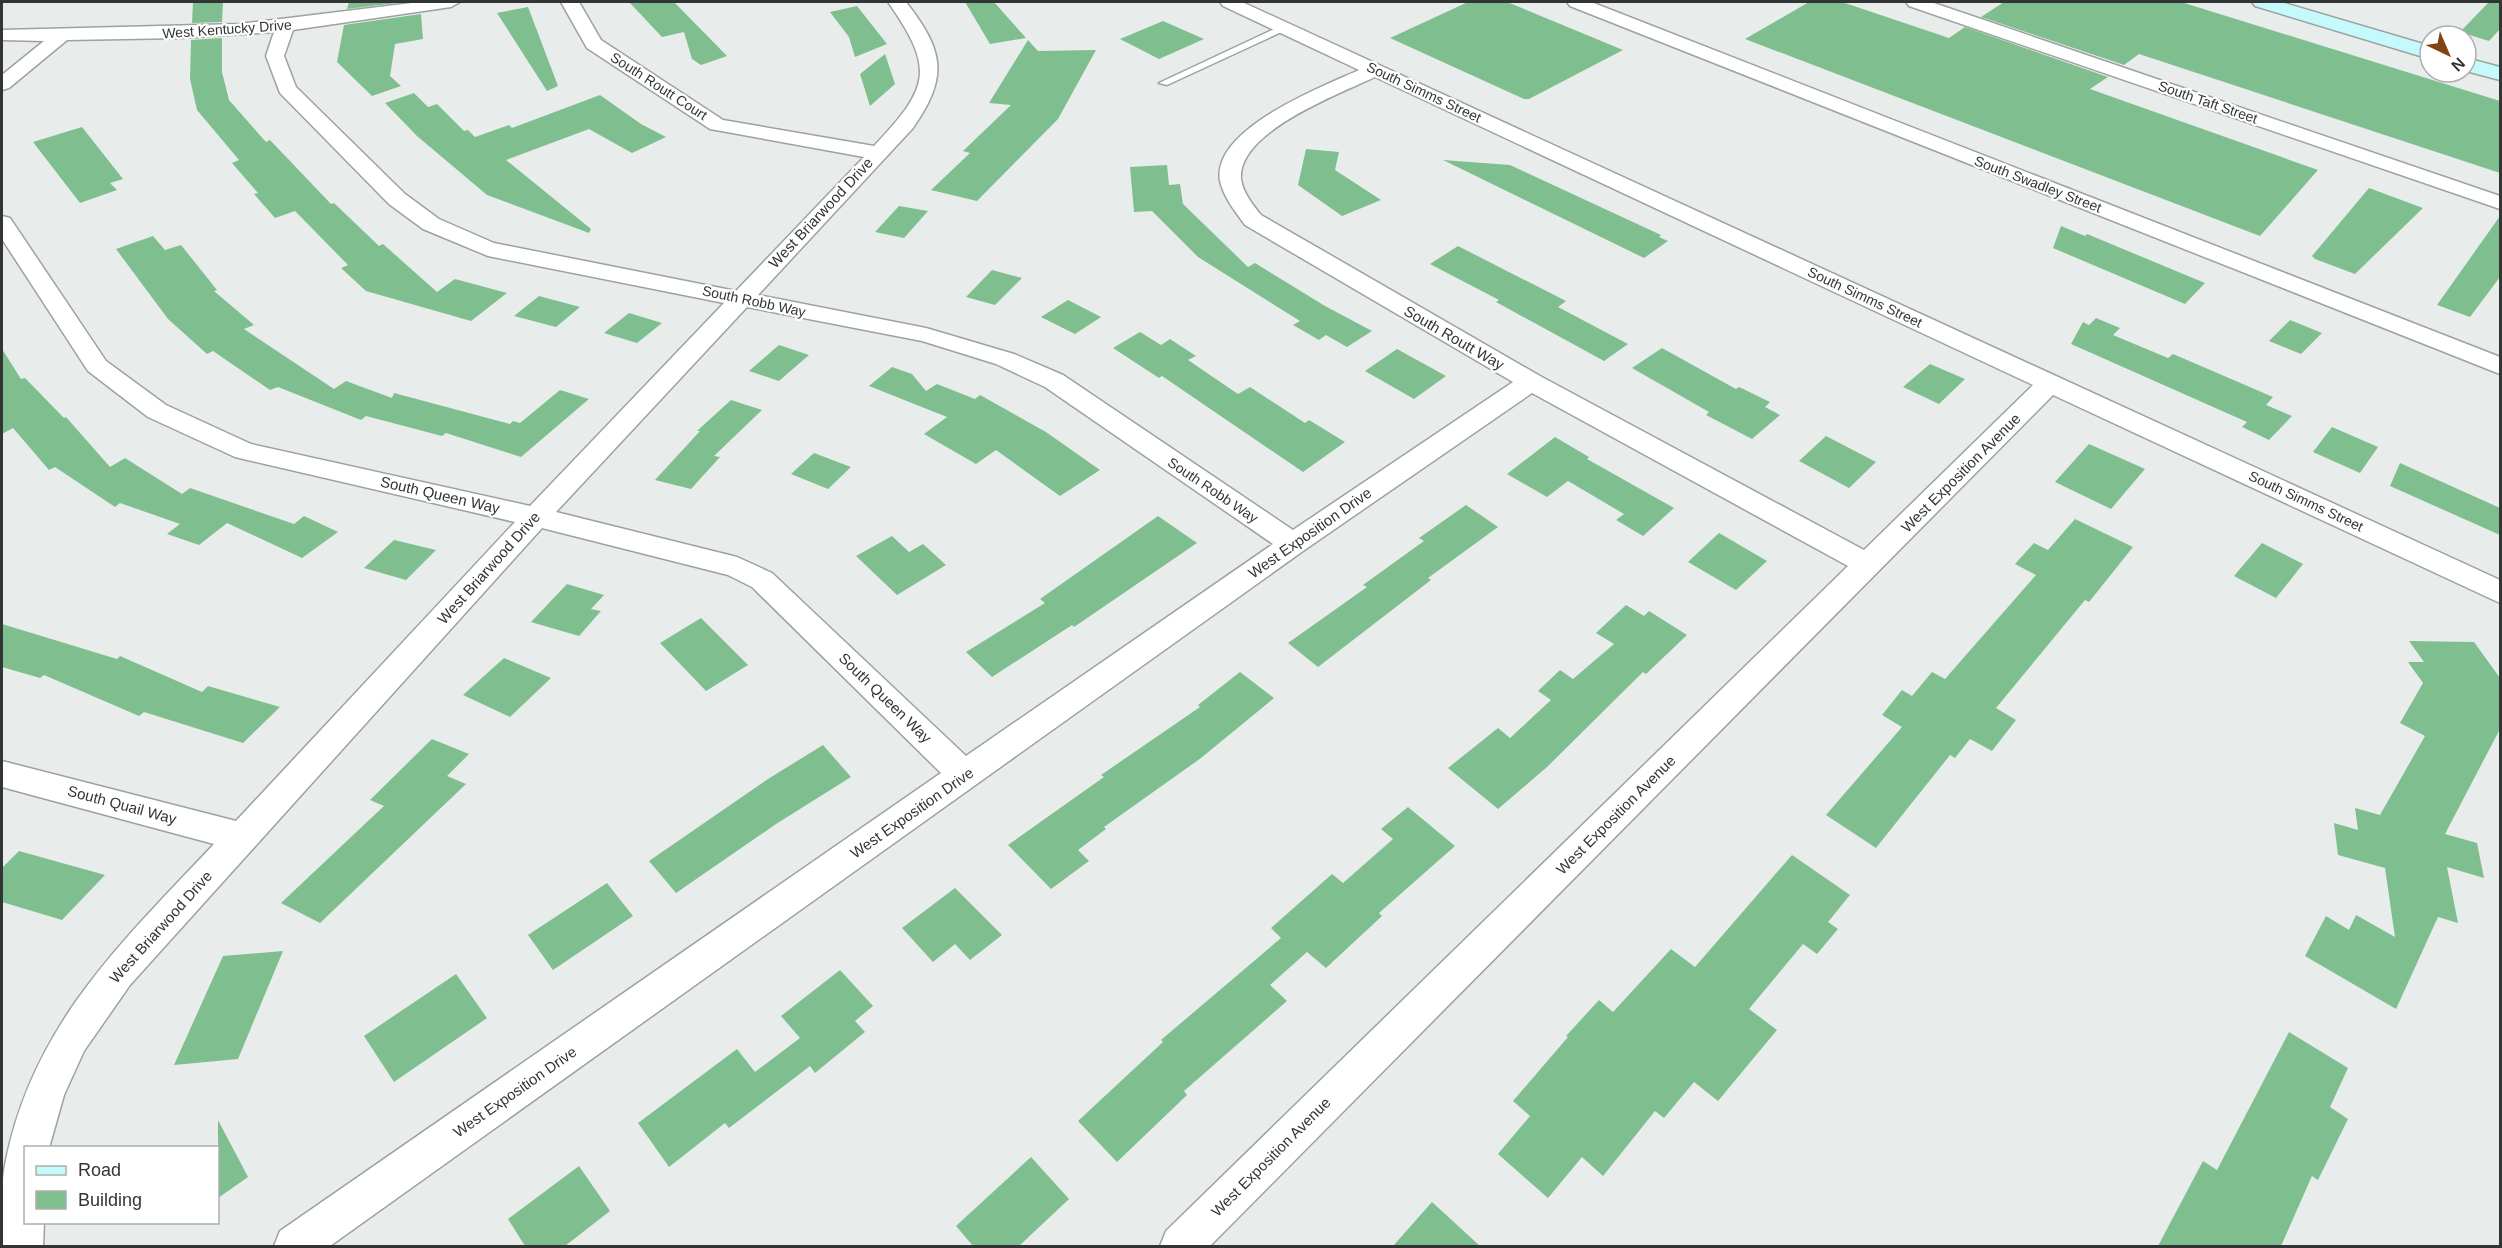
<svg xmlns="http://www.w3.org/2000/svg" width="2502" height="1248" font-family="Helvetica,sans-serif">
<style>
.building{fill:#7fbf8f}
.lines{fill:none;stroke-linecap:round;stroke-linejoin:round}
.service-casing{stroke:#9da1a0;stroke-width:3}
.minor-casing{stroke:#9da1a0;stroke-width:3}
.secondary-casing{stroke:#9da1a0;stroke-width:3}
.service{fill:#fff;fill-rule:evenodd}
.minor{fill:#fff;fill-rule:evenodd}
.secondary{fill:#c5fafd;fill-rule:evenodd}
.labels{text-anchor:middle;stroke-width:4.5;stroke-linejoin:round;paint-order:stroke}
.far-street-label{font-size:14px;fill:#333534;stroke:#fff}
.street-label{font-size:15px;fill:#333534;stroke:#fff}
</style>
<rect width="100%" height="100%" fill="#e8edeb"/>
<g class="building">
<polygon points="193,2 223,2 222,22 192,23"/>
<polygon points="349,2 405,2 347,9"/>
<polygon points="629,2 674,2 727,56 701,65 692,59 684,32 662,37"/>
<polygon points="965,2 994,2 1026,38 990,44"/>
<polygon points="1468,2 1507,2 1623,50 1529,99 1524,99 1390,38"/>
<polygon points="1809,2 1842,2 1949,38 1965,27 2108,77 2090,89 2318,170 2260,236 1745,39"/>
<polygon points="2004,2 2181,2 2500,101 2500,173 2139,54 2124,65 1981,17"/>
<polygon points="2489,2 2500,2 2500,29 2489,41 2460,32"/>
<polygon points="857,6 887,44 855,57 849,37 830,12"/>
<polygon points="528,7 558,86 547,91 497,13"/>
<polygon points="421,14 423,39 395,44 390,76 401,86 372,96 337,62 344,25"/>
<polygon points="1163,21 1204,39 1159,59 1120,39"/>
<polygon points="222,38 222,72 229,100 266,142 270,140 331,204 334,203 379,246 383,244 437,292 455,279 507,293 471,321 366,291 341,268 348,265 295,211 275,218 254,194 258,193 232,163 239,160 197,110 190,79 191,40"/>
<polygon points="1028,40 1038,51 1096,50 1058,119 977,201 931,190 970,153 963,151 1011,105 989,103"/>
<polygon points="885,54 895,84 870,106 860,74"/>
<polygon points="414,93 428,107 437,104 464,131 468,130 475,137 509,125 512,128 600,95 641,124 666,137 632,153 589,129 506,160 591,229 589,233 487,195 417,136 385,103"/>
<polygon points="82,127 123,179 110,183 117,190 80,203 33,142"/>
<polygon points="1306,149 1339,152 1335,170 1381,200 1342,216 1298,185"/>
<polygon points="1443,160 1510,165 1661,235 1659,237 1668,241 1644,258"/>
<polygon points="1167,165 1169,185 1180,184 1183,204 1248,267 1255,263 1325,306 1372,331 1347,347 1326,335 1319,340 1293,325 1300,321 1198,257 1152,211 1134,212 1130,167"/>
<polygon points="2369,188 2423,208 2355,274 2315,259 2312,256"/>
<polygon points="899,206 928,211 904,238 875,232"/>
<polygon points="2500,216 2500,277 2470,317 2437,305"/>
<polygon points="2061,226 2085,236 2087,234 2205,283 2185,304 2053,248"/>
<polygon points="153,236 165,250 181,245 217,290 214,291 254,325 244,329 334,389 346,381 392,398 394,393 510,424 513,421 520,423 560,390 589,399 521,457 446,433 442,436 366,416 361,420 278,387 270,390 213,351 207,354 168,319 116,249"/>
<polygon points="1458,246 1566,301 1558,307 1628,344 1604,361 1496,302 1499,300 1430,264"/>
<polygon points="992,270 1022,278 995,305 966,297"/>
<polygon points="539,296 580,307 556,327 514,316"/>
<polygon points="1068,300 1101,317 1075,334 1041,317"/>
<polygon points="629,313 662,323 637,343 604,333"/>
<polygon points="2096,318 2120,328 2113,335 2168,358 2173,354 2273,397 2266,405 2292,416 2269,440 2242,427 2247,422 2071,344 2083,322 2089,325"/>
<polygon points="2290,320 2322,333 2301,354 2269,341"/>
<polygon points="1140,332 1161,345 1170,339 1196,356 1188,360 1238,394 1250,387 1305,423 1309,420 1345,442 1303,472 1162,376 1159,378 1113,348"/>
<polygon points="779,345 809,355 779,381 749,371"/>
<polygon points="1662,348 1736,389 1739,387 1770,402 1765,407 1780,415 1752,439 1706,415 1709,412 1632,368"/>
<polygon points="2,349 21,379 25,378 64,418 66,417 110,467 125,458 182,494 190,488 294,524 304,516 338,532 302,558 227,523 199,545 167,534 180,524 120,503 115,507 55,467 49,470 13,428 2,434"/>
<polygon points="1397,349 1446,376 1414,399 1365,371"/>
<polygon points="1930,364 1965,379 1939,404 1903,387"/>
<polygon points="892,367 912,374 926,391 937,384 975,399 980,395 1046,432 1100,470 1060,496 996,450 976,464 924,434 947,417 869,386"/>
<polygon points="731,400 762,410 714,456 720,457 691,489 655,480 700,431 697,431"/>
<polygon points="2332,427 2378,447 2360,473 2313,452"/>
<polygon points="1826,436 1876,462 1849,488 1799,461"/>
<polygon points="1555,437 1589,457 1587,459 1674,508 1643,536 1616,520 1624,514 1568,481 1547,497 1507,474"/>
<polygon points="2089,444 2145,469 2111,509 2055,482"/>
<polygon points="814,453 851,467 828,489 791,474"/>
<polygon points="2400,463 2500,508 2500,535 2390,486"/>
<polygon points="1466,505 1498,527 1428,578 1431,580 1318,667 1288,643 1367,587 1363,585 1424,541 1419,538"/>
<polygon points="1158,516 1197,543 1074,627 1072,625 992,677 966,652 1045,603 1040,599"/>
<polygon points="2075,519 2133,547 2089,602 2085,600 1996,708 2016,720 1992,751 1970,739 1955,758 1950,755 1876,848 1826,815 1902,727 1882,715 1902,690 1912,696 1932,672 1945,679 2036,575 2015,564 2034,543 2048,550"/>
<polygon points="1719,533 1767,561 1736,590 1688,562"/>
<polygon points="892,536 909,552 923,544 946,565 897,595 856,556"/>
<polygon points="394,540 436,550 406,580 364,568"/>
<polygon points="2262,543 2303,564 2276,598 2234,576"/>
<polygon points="567,584 604,595 591,609 601,611 579,636 531,622"/>
<polygon points="1626,605 1644,616 1649,611 1687,635 1646,674 1643,672 1547,767 1498,809 1448,768 1498,728 1510,738 1551,700 1538,691 1560,670 1573,679 1614,644 1596,633"/>
<polygon points="701,618 748,665 706,691 660,643"/>
<polygon points="2,624 117,659 120,656 202,692 208,686 280,707 243,743 144,712 139,716 44,675 40,678 2,667"/>
<polygon points="2409,641 2474,642 2500,678 2500,729 2445,834 2477,843 2484,878 2447,867 2458,923 2438,917 2396,1009 2305,956 2326,916 2349,930 2356,915 2395,937 2385,868 2338,855 2334,823 2358,830 2355,808 2380,815 2425,736 2400,723 2423,683 2408,662 2424,662"/>
<polygon points="504,658 551,678 510,717 463,695"/>
<polygon points="1240,672 1274,698 1201,758 1104,827 1106,829 1078,850 1089,861 1051,889 1008,845 1104,777 1101,775 1200,707 1198,705"/>
<polygon points="432,739 469,754 447,776 466,784 320,923 281,903 384,806 370,800"/>
<polygon points="823,745 851,777 776,824 676,893 649,861 768,779"/>
<polygon points="1408,807 1455,846 1379,913 1382,916 1326,968 1307,952 1270,985 1287,1001 1184,1091 1187,1095 1117,1162 1078,1121 1163,1042 1161,1040 1281,938 1271,928 1332,874 1343,883 1393,839 1381,829"/>
<polygon points="19,851 105,875 62,920 2,902 2,868"/>
<polygon points="1792,855 1850,895 1828,922 1838,929 1817,954 1803,944 1749,1009 1777,1030 1718,1101 1694,1082 1664,1118 1655,1111 1603,1176 1582,1157 1548,1198 1498,1154 1530,1116 1513,1101 1568,1037 1566,1036 1599,1000 1613,1012 1671,949 1695,967"/>
<polygon points="607,883 633,916 553,970 528,935"/>
<polygon points="955,888 1002,935 970,960 955,944 933,962 902,928"/>
<polygon points="283,951 238,1059 174,1065 223,956"/>
<polygon points="840,970 873,1006 855,1021 865,1032 815,1073 810,1066 729,1128 725,1123 669,1167 638,1123 737,1049 755,1072 800,1038 781,1016"/>
<polygon points="456,974 487,1018 394,1082 364,1036"/>
<polygon points="2289,1032 2348,1068 2330,1107 2348,1119 2318,1180 2312,1176 2281,1246 2158,1246 2203,1161 2217,1170"/>
<polygon points="218,1120 248,1177 218,1198"/>
<polygon points="1031,1157 1069,1199 1019,1246 973,1246 956,1226"/>
<polygon points="579,1166 610,1211 565,1246 525,1246 508,1219"/>
<polygon points="1432,1202 1480,1246 1393,1246"/>
</g>
<g class="lines">
<defs>
<polygon id="service" points="1285,24 1290,27 1288,29 1167,85 1159,83"/>
<g id="minor">
<path d="M 420,2 L 460,2 L 451,7 L 293,30 L 284,56 L 296,87 L 405,194 L 439,219 L 494,243 L 736,291 L 864,157 L 710,129 L 587,48 L 561,2 L 579,2 L 601,40 L 723,120 L 874,146 C 930,87 935,69 888,2 L 906,2 C 944,51 949,76 913,128 L 758,295 L 926,328 L 1014,354 L 1063,375 L 1293,530 L 1513,382 L 1245,225 C 1235,211 1224,198 1220,181 C 1211,129 1322,87 1359,70 L 1223,6 L 1220,2 L 1242,2 L 2500,580 L 2500,603 L 2053,395 L 1210,1246 L 1160,1246 L 1166,1231 L 1848,566 L 1532,393 L 1303,551 L 330,1246 L 274,1246 L 280,1231 L 941,773 L 752,587 L 728,575 L 542,528 L 130,985 L 84,1051 L 64,1095 L 49,1148 L 26,1148 L 26,1222 L 44,1222 L 43,1246 L 2,1246 C 2,1219 0,1186 6,1160 C 34,1023 123,941 214,844 L 2,787 L 2,761 L 236,821 L 515,522 L 235,457 L 148,417 L 88,371 L 2,239 L 2,216 L 10,218 L 106,361 L 166,405 L 251,444 L 530,506 L 724,303 L 488,256 L 423,229 L 389,204 L 280,93 L 266,56 L 274,32 L 180,38 L 67,40 L 9,88 L 2,90 L 2,75 L 44,41 L 2,40 L 2,30 L 239,24 ZM 1375,77 L 2033,385 L 1864,550 L 1540,376 L 1261,215 C 1253,205 1243,193 1241,179 C 1237,132 1339,94 1375,77 ZM 747,307 L 922,341 L 996,364 L 1045,387 L 1273,544 L 966,756 L 772,573 L 737,557 L 556,512 Z"/>
<polygon points="1567,2 1591,2 2500,357 2500,374 1570,6"/>
<polygon points="1906,2 1931,2 2500,196 2500,209 1909,6"/>
</g>
<g id="secondary">
<polygon points="2252,2 2281,2 2430,46 2430,59 2255,6"/>
<polygon points="2466,58 2500,67 2500,80 2466,71"/>
</g>
</defs>
<use href="#service" class="service-casing"/>
<use href="#minor" class="minor-casing"/>
<use href="#secondary" class="secondary-casing"/>
<use href="#service" class="service"/>
<use href="#minor" class="minor"/>
<use href="#secondary" class="secondary"/>
</g>
<g class="labels">
<g class="far-street-label">
<text transform="translate(227 29) rotate(-4)" y="5">West Kentucky Drive</text>
<text transform="translate(659 86) rotate(33)" y="5">South Routt Court</text>
<text transform="translate(1424 92) rotate(25)" y="5">South Simms Street</text>
<text transform="translate(2208 102) rotate(19)" y="5">South Taft Street</text>
<text transform="translate(2038 184) rotate(21)" y="5">South Swadley Street</text>
<text transform="translate(1865 297) rotate(25)" y="5">South Simms Street</text>
<text transform="translate(754 301) rotate(12)" y="5">South Robb Way</text>
<text transform="translate(1213 490) rotate(34)" y="5">South Robb Way</text>
<text transform="translate(2306 501) rotate(25)" y="5">South Simms Street</text>
</g>
<g class="street-label">
<text transform="translate(821 213) rotate(-47)" y="5">West Briarwood Drive</text>
<text transform="translate(1454 338) rotate(30)" y="5">South Routt Way</text>
<text transform="translate(1961 473) rotate(-45)" y="5">West Exposition Avenue</text>
<text transform="translate(440 495) rotate(13)" y="5">South Queen Way</text>
<text transform="translate(1310 533) rotate(-35)" y="5">West Exposition Drive</text>
<text transform="translate(489 568) rotate(-48)" y="5">West Briarwood Drive</text>
<text transform="translate(885 698) rotate(44)" y="5">South Queen Way</text>
<text transform="translate(122 805) rotate(15)" y="5">South Quail Way</text>
<text transform="translate(912 813) rotate(-35)" y="5">West Exposition Drive</text>
<text transform="translate(1616 815) rotate(-45)" y="5">West Exposition Avenue</text>
<text transform="translate(161 927) rotate(-48)" y="5">West Briarwood Drive</text>
<text transform="translate(515 1092) rotate(-35)" y="5">West Exposition Drive</text>
<text transform="translate(1271 1157) rotate(-45)" y="5">West Exposition Avenue</text>
</g>
</g>
<rect width="2502" height="1248" fill="none" stroke="#333534" stroke-width="6"/>
<rect x="24" y="1146" width="195" height="78" fill="#ffffff" stroke="#adaeae" stroke-width="1.5"/>
<rect x="36" y="1166" width="30" height="9" fill="#c5fafd" stroke="#adaeae" stroke-width="1.5"/>
<text x="78" y="1176" font-size="18" fill="#333534">Road</text>
<rect x="36" y="1191" width="30" height="18" fill="#7fbf8f" stroke="#adaeae" stroke-width="1.5"/>
<text x="78" y="1206" font-size="18" fill="#333534">Building</text>
<g transform="translate(2448 54) rotate(136)"><circle r="28" fill="#ffffff" stroke="#adaeae" stroke-width="1.5"/>
<path d="M0-4.5L10 22L0 15L-10 22Z" fill="#854212"/>
<text y="-9" font-size="16" font-weight="bold" text-anchor="middle" fill="#333534">N</text>
</g>
</svg>
